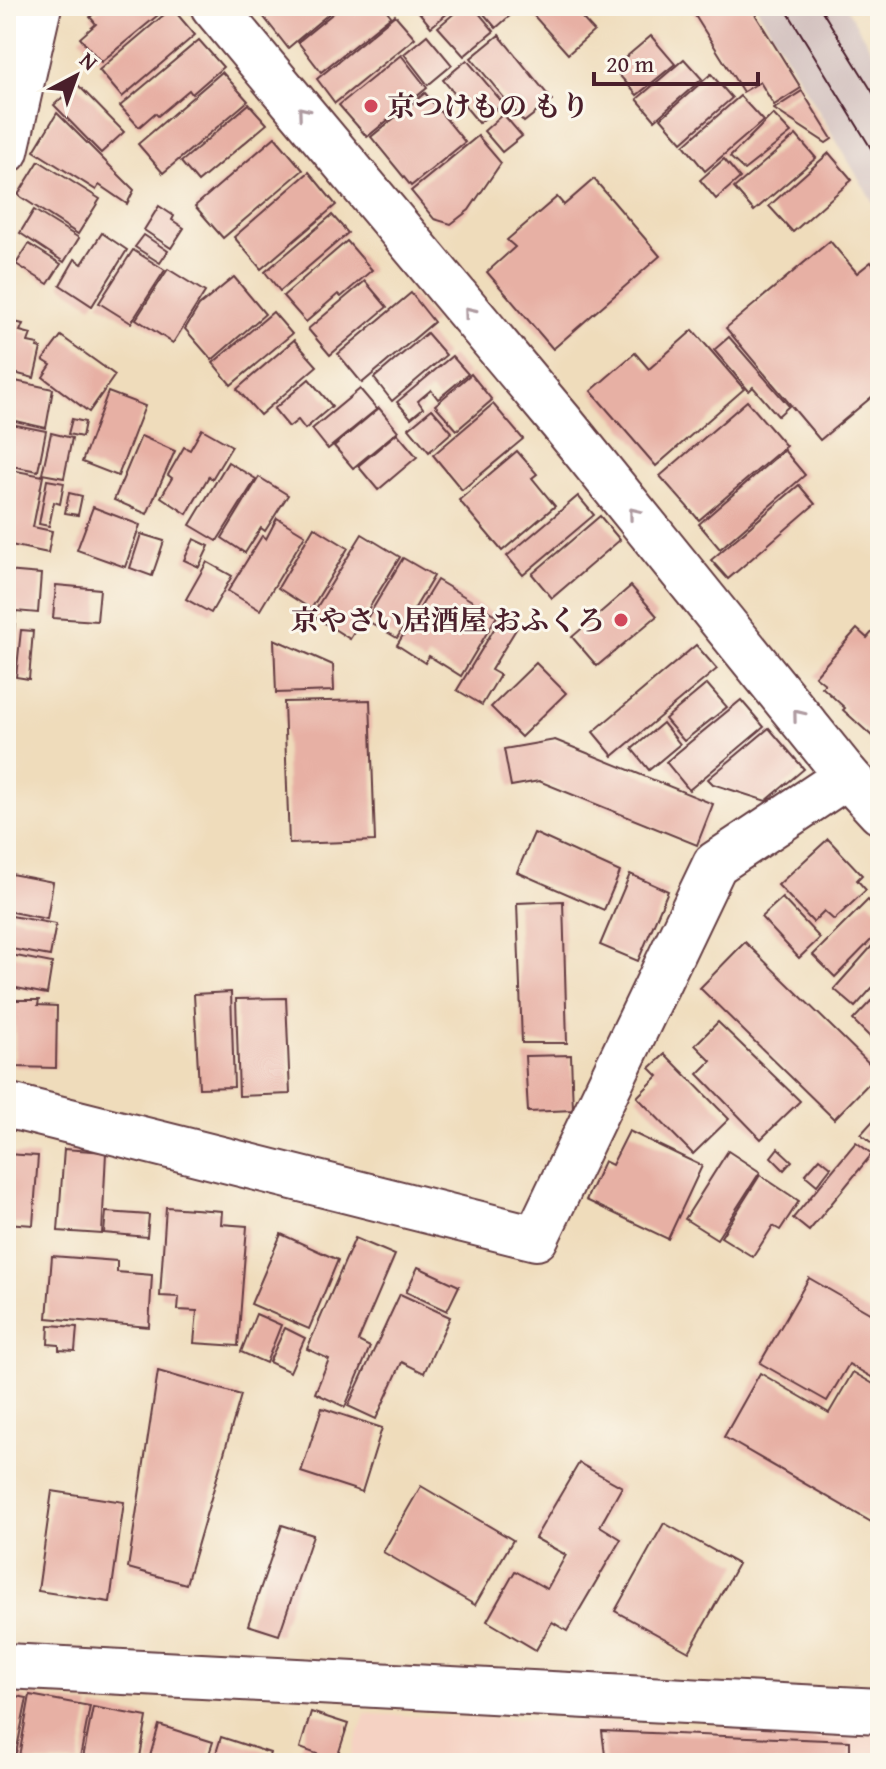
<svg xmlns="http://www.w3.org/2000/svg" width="886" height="1769" font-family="'Gentium Book Plus','Noto Serif JP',serif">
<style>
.built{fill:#f5d2c3}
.industrial{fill:#d1bfbd}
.building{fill:#e7b0a4}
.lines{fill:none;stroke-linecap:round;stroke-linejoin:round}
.minor-casing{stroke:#633b41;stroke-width:48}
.minor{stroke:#fff;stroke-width:44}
.tram{stroke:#4a1f2b;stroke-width:2}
.oneway{stroke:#ae9aa0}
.poi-dot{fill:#d1495b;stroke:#fbf7ec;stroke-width:3}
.labels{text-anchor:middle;stroke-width:6;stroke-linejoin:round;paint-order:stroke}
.poi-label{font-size:28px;font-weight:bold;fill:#4a1f2b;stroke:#fbf7ec;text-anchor:start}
</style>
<rect width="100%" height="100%" fill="#fbf7ec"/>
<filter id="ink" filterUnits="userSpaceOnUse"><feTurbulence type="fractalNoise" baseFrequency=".0125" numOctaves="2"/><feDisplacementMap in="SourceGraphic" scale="16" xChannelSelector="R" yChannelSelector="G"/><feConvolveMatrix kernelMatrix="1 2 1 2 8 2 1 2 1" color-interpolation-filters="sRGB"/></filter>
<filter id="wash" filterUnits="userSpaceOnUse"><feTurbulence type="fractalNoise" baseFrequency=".006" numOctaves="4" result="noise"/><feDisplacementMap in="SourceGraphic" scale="32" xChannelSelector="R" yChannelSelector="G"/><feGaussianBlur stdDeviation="1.8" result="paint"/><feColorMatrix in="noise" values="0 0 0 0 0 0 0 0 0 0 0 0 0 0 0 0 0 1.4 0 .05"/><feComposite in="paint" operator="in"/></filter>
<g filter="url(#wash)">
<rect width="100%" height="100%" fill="#efdcbb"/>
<polygon class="built" points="365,1714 880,1732 880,1763 349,1763"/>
<polygon class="industrial" points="756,6 845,6 880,64 880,214"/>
<g id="blocks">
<g class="building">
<polygon points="103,6 169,6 101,62 80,38 96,24 90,17"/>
<polygon points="276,6 338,6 288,48 263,16"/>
<polygon points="342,6 383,6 391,16 321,72 298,42"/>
<polygon points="414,6 456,6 431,27"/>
<polygon points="463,6 473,6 494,31 464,56 438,27"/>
<polygon points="477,6 521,6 496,28"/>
<polygon points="530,6 571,6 594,31 568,54 527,8"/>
<polygon points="689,6 750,6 801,88 774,105 760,82 743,92"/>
<polygon points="172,8 195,35 122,97 99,70"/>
<polygon points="395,15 415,38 335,103 317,79"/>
<polygon points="427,35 452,65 428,85 404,54"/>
<polygon points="499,35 552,100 524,122 471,58"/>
<polygon points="651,36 675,64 637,95 613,68"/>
<polygon points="199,40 223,67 192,94 189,90 158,116 155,113 139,127 120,106"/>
<polygon points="401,55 427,88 367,137 339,105"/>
<polygon points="684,59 702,79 655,120 637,99"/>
<polygon points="467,60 503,103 479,123 443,80"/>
<polygon points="222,72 248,101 163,173 138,144"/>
<polygon points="711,74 732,98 682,142 661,118"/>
<polygon points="77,84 124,132 101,153 54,105"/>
<polygon points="802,91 832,139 826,143 774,109"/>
<polygon points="425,93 465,142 411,186 371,137"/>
<polygon points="740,96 763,121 705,171 684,145"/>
<polygon points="249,104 267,124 198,182 181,162"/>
<polygon points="57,113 134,190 127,204 99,185 96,190 34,151"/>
<polygon points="503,114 522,136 502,152 484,131"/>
<polygon points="773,114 791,133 744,170 730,157"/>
<polygon points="796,135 816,158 754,211 734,188"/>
<polygon points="478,136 501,163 469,210 451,224 434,219 411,191"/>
<polygon points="275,137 303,170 223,238 195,206"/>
<polygon points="829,153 852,180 793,232 769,206"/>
<polygon points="724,159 740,178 716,199 700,180"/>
<polygon points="39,161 100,199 78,234 18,195"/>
<polygon points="309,172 336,205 261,269 234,237"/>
<polygon points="594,179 660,256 553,349 487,272 515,247 507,240 557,197 564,205"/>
<polygon points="159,206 174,216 172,220 184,228 171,248 144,230"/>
<polygon points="34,210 79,238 64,262 20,233"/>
<polygon points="332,215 348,233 280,291 265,272"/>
<polygon points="102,233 127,250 92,306 60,285 75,259 82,264"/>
<polygon points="144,235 168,251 160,263 135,247"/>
<polygon points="347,241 372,270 341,297 338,294 306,322 283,296"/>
<polygon points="830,241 857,273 871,262 880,273 880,390 820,440 726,328"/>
<polygon points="29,244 61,264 48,284 16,264"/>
<polygon points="133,250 165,270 131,323 99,303"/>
<polygon points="168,269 205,292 173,343 136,319"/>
<polygon points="234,277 265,314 212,360 185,329 199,306"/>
<polygon points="365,281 387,307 330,355 308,329"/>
<polygon points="411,293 434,322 362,383 338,354"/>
<polygon points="273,312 292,334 231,385 213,363"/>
<polygon points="6,320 23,324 20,331 31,334 28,342 38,344 37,347 41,348 34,378 6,371"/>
<polygon points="693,330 744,389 656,466 591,391 635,353 649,369"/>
<polygon points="427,333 446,355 392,401 374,378"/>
<polygon points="61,336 115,375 89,412 43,377 51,365 43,360"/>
<polygon points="729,337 789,406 778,416 753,387 749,391 714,350"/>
<polygon points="294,340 317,366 260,415 237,389"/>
<polygon points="452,356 468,374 438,399 431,390 418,401 423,408 411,418 397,402"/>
<polygon points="471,374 492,400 457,430 435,405"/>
<polygon points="6,379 53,389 46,428 6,419"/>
<polygon points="309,379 332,406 305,429 298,420 289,427 274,409"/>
<polygon points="360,389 377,409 328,449 312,429"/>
<polygon points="108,392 145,406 118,476 82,462"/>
<polygon points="747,401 786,446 699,520 660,476"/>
<polygon points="493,404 523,439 462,490 433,455"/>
<polygon points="379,408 398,431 353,468 334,446"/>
<polygon points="432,409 452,432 429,452 409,428"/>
<polygon points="72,419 85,422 82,437 68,434"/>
<polygon points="6,423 46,431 38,471 6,465"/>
<polygon points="202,429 232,446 212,479 209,476 187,514 161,497 172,478 168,475 184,447 190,450"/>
<polygon points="51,433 72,438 64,478 42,474"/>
<polygon points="397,433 417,457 378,490 358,466"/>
<polygon points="141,436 175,451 147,514 114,500"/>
<polygon points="784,450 805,475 720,549 699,524"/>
<polygon points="517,451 537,474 532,478 555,506 502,551 459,500"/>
<polygon points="228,462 256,479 217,541 190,525"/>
<polygon points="6,469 43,476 33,527 52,531 48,553 6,544"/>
<polygon points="259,477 288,495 265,531 261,528 245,553 222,538"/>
<polygon points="47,480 64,483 60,504 54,502 49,526 39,524"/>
<polygon points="799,485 815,504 728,579 711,560"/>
<polygon points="69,493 82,496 78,515 65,513"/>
<polygon points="578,496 594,515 523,575 507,556"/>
<polygon points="93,507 140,525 125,567 77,550"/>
<polygon points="600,516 620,540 552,598 532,574"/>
<polygon points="277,518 305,535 260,610 228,591 262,536 266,539"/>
<polygon points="314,527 348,548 311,609 278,588"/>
<polygon points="141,534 164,541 152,576 130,568"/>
<polygon points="362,534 400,557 350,639 312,615"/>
<polygon points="194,539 209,546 199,567 184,560"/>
<polygon points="403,558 434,576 397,638 366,620"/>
<polygon points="207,562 232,576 211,613 186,599"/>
<polygon points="6,571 41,574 38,613 16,611 10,676 6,676"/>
<polygon points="437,580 497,616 461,676 429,656 425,663 397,645"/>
<polygon points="56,585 100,589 97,621 53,618"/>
<polygon points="631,586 657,616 597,666 572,637"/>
<polygon points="502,616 518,626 491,670 500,675 482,705 457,690"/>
<polygon points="857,629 867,638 873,631 880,636 880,728 872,736 843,710 845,708 822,687 825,684 815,676"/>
<polygon points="21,630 33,631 29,679 16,677"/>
<polygon points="274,639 333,665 334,691 276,693"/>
<polygon points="696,645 717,669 613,756 593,732"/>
<polygon points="536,663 566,693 521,737 491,707"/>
<polygon points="707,684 727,707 684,741 665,719"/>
<polygon points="370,700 375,841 289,844 284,702"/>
<polygon points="741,700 764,727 689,790 666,762"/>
<polygon points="663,723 680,744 649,770 632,749"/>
<polygon points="769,728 804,769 766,801 713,784 708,779"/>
<polygon points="555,740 713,804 697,845 539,781 511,786 504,749"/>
<polygon points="534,833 620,872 604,910 517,872"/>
<polygon points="828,839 862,875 857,880 866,890 834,920 824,911 813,922 778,885"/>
<polygon points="6,873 53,882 47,919 6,911"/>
<polygon points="630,874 668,891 638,961 600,945"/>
<polygon points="782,898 820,938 799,958 761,917"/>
<polygon points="868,900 880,912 880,931 835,977 813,955"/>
<polygon points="563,901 567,1043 522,1043 517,903"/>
<polygon points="6,915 56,924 50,956 6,948"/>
<polygon points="880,937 880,979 855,1007 834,989"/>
<polygon points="745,942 879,1073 834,1119 700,988"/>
<polygon points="6,954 52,963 47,994 6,986"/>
<polygon points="231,992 234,1087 199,1088 194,994"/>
<polygon points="6,993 11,993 10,1052 6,1052"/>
<polygon points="286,998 290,1094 239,1096 236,999"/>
<polygon points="15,1000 39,1000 38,1005 57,1006 56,1068 15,1067"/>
<polygon points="871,1001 880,1009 880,1047 853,1020"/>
<polygon points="718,1022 800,1101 761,1139 698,1074 711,1061 695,1045"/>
<polygon points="665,1054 729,1119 693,1154 637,1097 658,1076 650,1068"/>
<polygon points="571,1055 573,1110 528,1112 525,1056"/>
<polygon points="880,1113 880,1150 861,1134"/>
<polygon points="629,1131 702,1166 668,1239 586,1200 604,1161 612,1165"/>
<polygon points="856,1142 872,1154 809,1231 793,1218"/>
<polygon points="778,1148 792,1161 784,1170 771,1157"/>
<polygon points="64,1149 106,1152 102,1234 58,1231"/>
<polygon points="728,1151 760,1172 717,1239 685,1219"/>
<polygon points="6,1154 38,1156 33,1225 6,1223"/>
<polygon points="820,1158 831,1167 817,1185 805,1175"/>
<polygon points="760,1175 799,1201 780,1230 773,1226 753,1257 721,1237"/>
<polygon points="166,1207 222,1211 221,1224 247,1226 238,1346 194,1343 197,1311 178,1310 179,1297 160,1296"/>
<polygon points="106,1212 149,1215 147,1237 104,1233"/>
<polygon points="281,1234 338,1260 309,1329 251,1304"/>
<polygon points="355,1238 395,1255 358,1341 370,1347 345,1407 315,1393 329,1359 307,1349"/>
<polygon points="52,1256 117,1261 117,1272 152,1275 149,1327 47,1318"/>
<polygon points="418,1267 459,1286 447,1311 406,1292"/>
<polygon points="809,1278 880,1319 880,1382 849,1364 827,1401 760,1363"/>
<polygon points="400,1294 450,1317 424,1373 402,1362 376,1419 348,1406"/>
<polygon points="256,1314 281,1325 266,1363 241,1352"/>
<polygon points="49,1325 77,1327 75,1351 59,1350 59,1345 48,1344"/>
<polygon points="285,1328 305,1338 290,1372 269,1362"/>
<polygon points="158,1371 241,1395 186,1584 128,1568"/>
<polygon points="853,1372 880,1388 880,1527 724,1437 760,1373 829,1413"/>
<polygon points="322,1408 382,1428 362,1492 301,1472"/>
<polygon points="579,1463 622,1487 600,1526 621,1539 567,1631 552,1622 536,1650 487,1621 515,1571 547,1589 566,1555 535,1538"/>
<polygon points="421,1486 513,1540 475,1605 383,1552"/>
<polygon points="52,1491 124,1502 110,1602 38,1591"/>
<polygon points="664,1523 738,1564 689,1652 615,1611"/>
<polygon points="282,1525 313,1535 279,1635 248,1625"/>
<polygon points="6,1694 27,1698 16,1753 6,1751"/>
<polygon points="30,1695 90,1706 79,1763 18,1762"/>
<polygon points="93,1707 147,1717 139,1763 82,1763"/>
<polygon points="311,1712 348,1724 336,1761 300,1748"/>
<polygon points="159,1725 213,1742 206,1763 148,1763"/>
<polygon points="602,1731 850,1741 850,1759 873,1761 873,1763 606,1763"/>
<polygon points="221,1737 270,1753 267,1763 213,1763"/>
</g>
</g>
</g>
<g filter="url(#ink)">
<use href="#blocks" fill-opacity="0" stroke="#633b41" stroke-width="2"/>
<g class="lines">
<defs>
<g id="minor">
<polyline points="213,6 562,423 847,776 880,812"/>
<polyline points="6,151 39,6"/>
<polyline points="6,1105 536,1238 715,864 847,776"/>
<polyline points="6,1666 880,1711"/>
</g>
</defs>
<use href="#minor" class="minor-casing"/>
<use href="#minor" class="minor"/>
<g class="tram">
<polyline points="784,6 880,163"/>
<polyline points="819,6 880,104"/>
</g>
</g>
<defs><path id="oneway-chevron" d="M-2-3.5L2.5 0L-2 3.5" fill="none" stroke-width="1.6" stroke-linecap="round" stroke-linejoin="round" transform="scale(2)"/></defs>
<g class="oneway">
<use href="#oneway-chevron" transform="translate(303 112) rotate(-130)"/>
<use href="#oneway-chevron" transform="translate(469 312) rotate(-130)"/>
<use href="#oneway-chevron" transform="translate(634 513) rotate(-129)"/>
<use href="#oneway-chevron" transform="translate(798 715) rotate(-129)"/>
</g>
</g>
<g class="poi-dot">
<circle cx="371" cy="106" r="8"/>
<circle cx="621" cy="620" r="8"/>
</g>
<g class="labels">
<g class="poi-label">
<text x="387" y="116">京つけもの もり</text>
<text x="605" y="630" text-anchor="end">京やさい居酒屋 おふくろ</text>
</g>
</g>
<rect width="886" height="1769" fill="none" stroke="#fbf7ec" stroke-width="32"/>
<g transform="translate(76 76) rotate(41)" stroke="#fbf7ec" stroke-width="6" paint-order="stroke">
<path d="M0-6L14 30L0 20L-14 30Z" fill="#4a1f2b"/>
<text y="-12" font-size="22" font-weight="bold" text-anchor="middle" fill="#4a1f2b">N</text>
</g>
<path d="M594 72v12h164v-12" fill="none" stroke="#4a1f2b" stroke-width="4"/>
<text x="606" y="72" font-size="24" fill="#4a1f2b" stroke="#fbf7ec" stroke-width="6" paint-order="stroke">20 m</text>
</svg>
